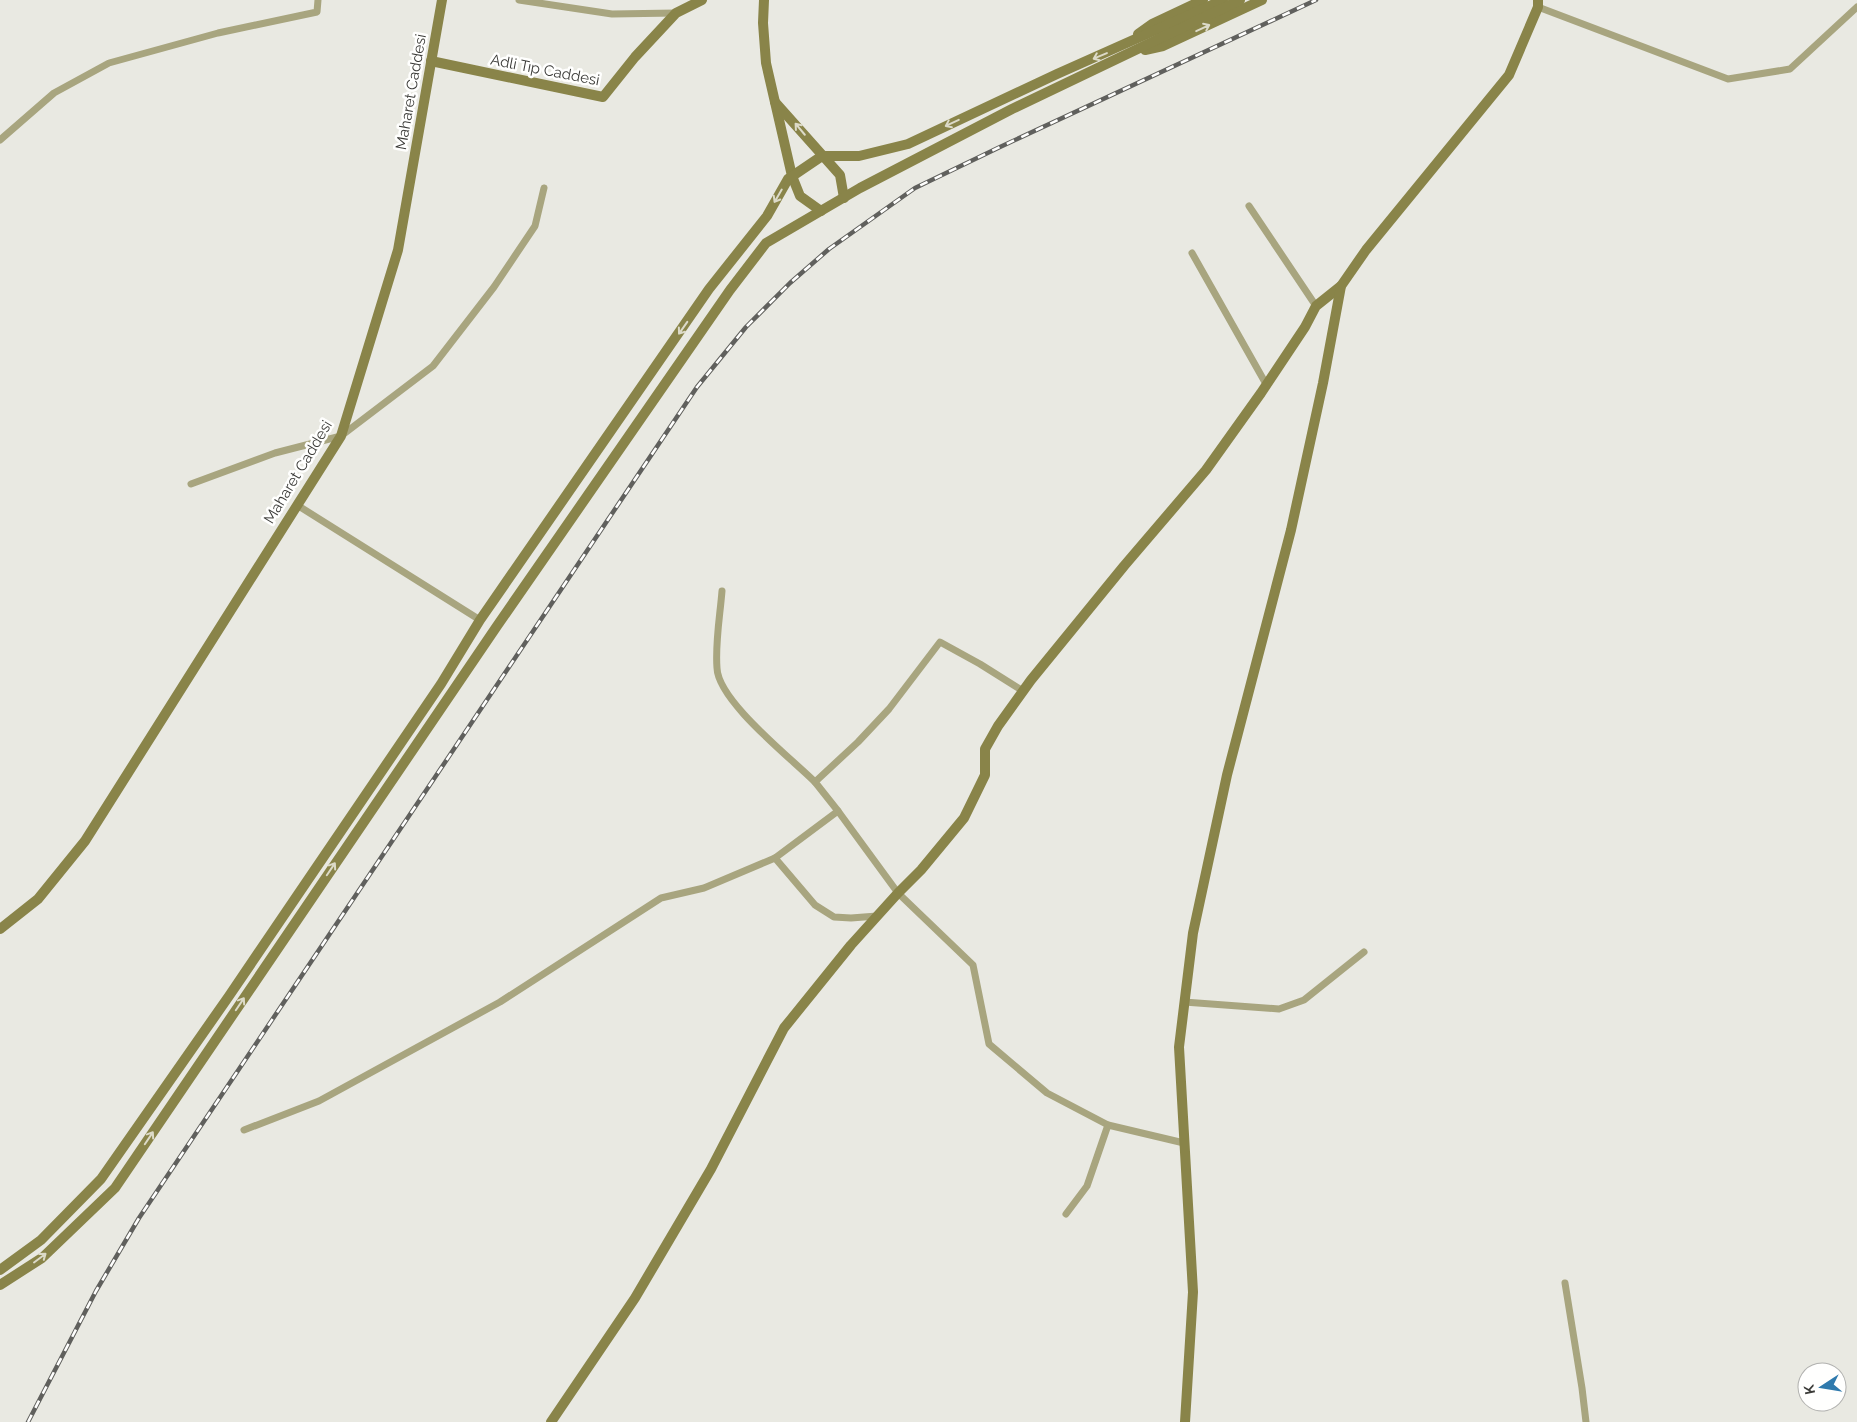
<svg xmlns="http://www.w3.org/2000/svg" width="1857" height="1422" font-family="Raleway,sans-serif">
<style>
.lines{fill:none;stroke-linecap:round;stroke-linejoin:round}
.street{stroke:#a8a57f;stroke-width:7}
.secondary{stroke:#898449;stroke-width:10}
.rail-casing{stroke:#60605d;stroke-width:4.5}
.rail{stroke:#fffffe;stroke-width:2.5;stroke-dasharray:8;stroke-linecap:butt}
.oneway{stroke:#dcdac8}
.labels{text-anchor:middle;stroke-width:5;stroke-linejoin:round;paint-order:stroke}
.street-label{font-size:15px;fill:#3b3b38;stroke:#fffffe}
</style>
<rect width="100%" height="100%" fill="#e9e9e2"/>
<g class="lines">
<g class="street">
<polyline points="519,0 612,14 676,13"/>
<polyline points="1538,7 1728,79 1790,69 1857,7"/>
<polyline points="0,140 54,93 109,63 218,33 317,12 318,0"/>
<polyline points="1249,206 1316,306"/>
<polyline points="1192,253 1266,384"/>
<polyline points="191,484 275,453 341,436 433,366 494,287 535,226 544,188"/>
<polyline points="297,505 480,620"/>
<path d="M 722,591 C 720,616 715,643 717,668 C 718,701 791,758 815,782"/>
<polyline points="838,811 815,782 858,742 889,709 940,642 980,664 1023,691"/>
<polyline points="775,858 815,905 834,917 851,918 877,916"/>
<polyline points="1184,1002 1279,1009 1304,1000 1364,952"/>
<polyline points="244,1130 319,1101 500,1002 661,898 704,888 775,858 838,811 898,893 973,965 989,1044 1047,1093 1108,1125 1184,1143"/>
<polyline points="1066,1214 1087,1186 1108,1125"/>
<polyline points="1565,1283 1582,1388 1586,1422"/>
</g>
<g class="secondary">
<polyline points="764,0 763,23 766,63 792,176 800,196 821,211"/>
<polyline points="1138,34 1152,24 1203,0"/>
<polyline points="1145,50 1163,46 1262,0"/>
<polyline points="431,61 603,97 635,57 676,13 702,0"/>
<polyline points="775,102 840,175 844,198"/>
<polyline points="0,929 38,899 85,841 341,436 398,250 442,0"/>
<polyline points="0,1270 41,1240 101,1179 229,996 441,684 480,620 709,289 767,216 788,179 822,156 859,156 908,144 1057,74 1223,0"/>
<polyline points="0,1285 42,1258 115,1188 497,626 730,290 766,243 860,188 1012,109 1240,0"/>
<polyline points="551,1422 635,1298 711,1169 784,1028 851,945 898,893 921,870 964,818 985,775 985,749 998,726 1031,680 1124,566 1206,470 1261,393 1305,327 1316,306 1341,286"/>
<polyline points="1185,1422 1193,1292 1179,1047 1193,933 1227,775 1291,530 1323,383 1341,286 1366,250 1509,75 1538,7 1538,0"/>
</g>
<defs>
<polyline id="rail" points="28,1422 96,1291 139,1218 697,387 746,327 790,283 829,249 915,188 1000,147 1316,0"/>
</defs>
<use href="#rail" class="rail-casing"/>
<use href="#rail" class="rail"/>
</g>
<defs><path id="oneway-shaft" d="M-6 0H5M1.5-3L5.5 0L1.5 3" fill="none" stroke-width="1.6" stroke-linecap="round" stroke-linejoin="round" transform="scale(1.25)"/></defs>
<g class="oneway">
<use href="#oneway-shaft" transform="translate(1203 28) rotate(-25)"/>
<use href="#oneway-shaft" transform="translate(1100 56) rotate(157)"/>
<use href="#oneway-shaft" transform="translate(952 123) rotate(155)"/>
<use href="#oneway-shaft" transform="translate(800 129) rotate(-130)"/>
<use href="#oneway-shaft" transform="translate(778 196) rotate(120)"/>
<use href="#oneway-shaft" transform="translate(683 328) rotate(125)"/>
<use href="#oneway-shaft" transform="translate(331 869) rotate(-56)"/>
<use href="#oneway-shaft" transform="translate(240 1004) rotate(-56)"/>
<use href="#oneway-shaft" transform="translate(149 1138) rotate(-56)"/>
<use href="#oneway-shaft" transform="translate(40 1258) rotate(-37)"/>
</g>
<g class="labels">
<g class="street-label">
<text transform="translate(545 70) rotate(11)" y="5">Adli Tıp Caddesi</text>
<text transform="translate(411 92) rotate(-80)" y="5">Maharet Caddesi</text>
<text transform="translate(298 472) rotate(-59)" y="5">Maharet Caddesi</text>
</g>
</g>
<g transform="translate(1822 1387) rotate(258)"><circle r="24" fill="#fffffe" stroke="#b1b1af"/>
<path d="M0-4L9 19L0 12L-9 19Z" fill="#2f7aad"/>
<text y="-8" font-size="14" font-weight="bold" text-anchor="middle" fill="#3b3b38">K</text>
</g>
</svg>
